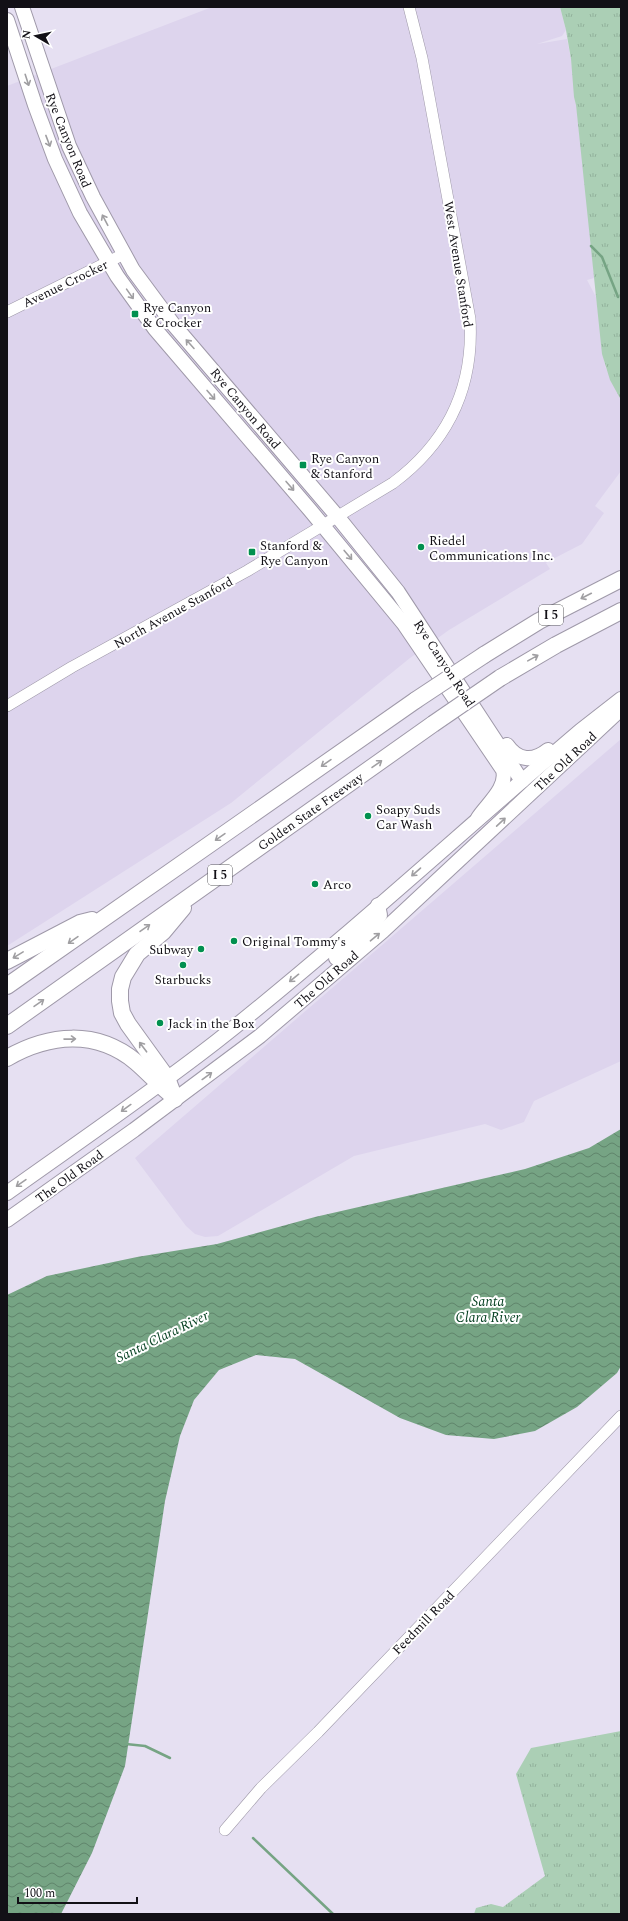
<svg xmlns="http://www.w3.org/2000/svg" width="628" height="1921" font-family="Spectral,serif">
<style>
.built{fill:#ddd4ed}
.park{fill:url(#park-tufts)}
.water{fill:url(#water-waves)}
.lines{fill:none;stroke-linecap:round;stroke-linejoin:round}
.stream{stroke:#76a484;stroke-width:2.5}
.minor-casing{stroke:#9f99a9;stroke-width:12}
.major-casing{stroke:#9f99a9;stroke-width:16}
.highway-casing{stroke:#9f99a9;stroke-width:18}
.minor{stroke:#fff;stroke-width:11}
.major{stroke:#fff;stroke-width:14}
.highway{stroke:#fff;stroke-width:16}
.highway-bridge-casing{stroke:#9f99a9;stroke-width:18;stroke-linecap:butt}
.highway-bridge{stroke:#fff;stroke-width:16}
.oneway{stroke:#a09fa2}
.poi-dot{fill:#01904f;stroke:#fff;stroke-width:1.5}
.labels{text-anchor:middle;stroke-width:4;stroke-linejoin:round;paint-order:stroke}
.shield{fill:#fff;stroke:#59585c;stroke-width:1}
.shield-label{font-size:12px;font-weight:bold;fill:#121016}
.street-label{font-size:13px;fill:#121016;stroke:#fff}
.poi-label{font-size:13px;fill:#121016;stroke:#fff;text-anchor:start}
.water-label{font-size:14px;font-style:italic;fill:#074223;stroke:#fff}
</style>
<defs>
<pattern id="park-tufts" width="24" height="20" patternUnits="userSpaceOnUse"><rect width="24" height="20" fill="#abcfb5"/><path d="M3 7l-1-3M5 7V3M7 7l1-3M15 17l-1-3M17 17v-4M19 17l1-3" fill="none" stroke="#92b19b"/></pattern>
<pattern id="water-waves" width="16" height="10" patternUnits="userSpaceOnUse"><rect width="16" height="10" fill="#76a484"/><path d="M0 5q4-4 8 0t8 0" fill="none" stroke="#5f846b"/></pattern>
</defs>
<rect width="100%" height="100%" fill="#e6e0f2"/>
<g class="built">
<polygon points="212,7 560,7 566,30 562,36 537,44 567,39 571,59 591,238 594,278 587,280 596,297 605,366 621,400 621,471 595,506 604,513 582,544 549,561 546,563 550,569 449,630 410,658 231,803 7,946 7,86"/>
<polygon points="621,739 621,1061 534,1101 524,1122 501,1130 485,1124 354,1156 218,1236 205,1237 195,1234 186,1226 135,1158"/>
</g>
<g class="park">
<polygon points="560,7 621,7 621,400 610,380 602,354 576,105 574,97 571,59 566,30"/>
<polygon points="621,1731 621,1914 474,1914 476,1908 491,1904 503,1907 545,1876 516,1774 531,1748"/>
</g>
<polygon class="water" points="621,1129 621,1366 617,1373 577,1407 535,1431 494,1439 446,1435 400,1418 295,1359 256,1355 219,1370 194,1400 180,1436 165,1501 125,1766 92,1853 61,1914 7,1914 7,1295 47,1276 137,1257 217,1244 315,1217 525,1169 589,1148"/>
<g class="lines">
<g class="stream">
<polyline points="591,246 602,257 618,297"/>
<polyline points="126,1744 145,1746 170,1758"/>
<polyline points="253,1838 333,1914"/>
</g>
<defs>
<g id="minor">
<polyline points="7,312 124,254"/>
<path d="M 7,706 L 72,667 L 247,571 L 393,483 C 448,442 474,387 470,319 L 422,58 L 409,7"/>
<polyline points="225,1830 261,1788 318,1732 621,1416"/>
</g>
<g id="major">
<polyline points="22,7 69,146 93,197 133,270 173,324 337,516 398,592 522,781"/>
<path d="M 7,20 L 35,105 L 55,159 L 80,213 L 117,276 L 155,329 L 310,510 L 404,624 L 503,770 C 508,788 487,804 478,818"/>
<path d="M 507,745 C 518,761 533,762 548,750"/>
<polyline points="336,958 375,922 380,915 378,905"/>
<path d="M 7,1193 C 77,1143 149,1094 217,1041 C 342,942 459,834 580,731 L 621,699"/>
<polyline points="7,1220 134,1130 260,1036 383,931 621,709"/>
</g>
<g id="highway">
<polyline points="484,655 539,621 621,579"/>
<polyline points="500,678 556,645 621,611"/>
<polyline points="7,961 80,923 92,920"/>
<polyline points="7,986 416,700"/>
<polyline points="7,1026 433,724"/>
<path d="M 7,1058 C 49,1034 96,1029 136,1062 C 149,1073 160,1086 174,1097"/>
<polyline points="175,1099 167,1078 128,1024 122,1013 120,1001 120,989 123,977 137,954 163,932 183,908"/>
</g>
</defs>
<use href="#minor" class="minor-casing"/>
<use href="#major" class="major-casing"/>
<use href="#highway" class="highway-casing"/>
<use href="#minor" class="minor"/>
<use href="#major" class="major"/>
<use href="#highway" class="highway"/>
<defs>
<g id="highway-bridge">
<polyline points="416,700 484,655"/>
<polyline points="433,724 500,678"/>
</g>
</defs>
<use href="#highway-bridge" class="highway-bridge-casing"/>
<use href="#highway-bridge" class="highway-bridge"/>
</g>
<defs><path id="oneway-shaft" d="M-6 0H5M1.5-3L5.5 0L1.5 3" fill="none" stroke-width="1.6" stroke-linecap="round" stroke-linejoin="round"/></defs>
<g class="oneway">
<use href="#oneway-shaft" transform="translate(27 80) rotate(72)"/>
<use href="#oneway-shaft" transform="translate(48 141) rotate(69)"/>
<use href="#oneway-shaft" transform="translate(105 220) rotate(-118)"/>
<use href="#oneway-shaft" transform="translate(130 294) rotate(55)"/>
<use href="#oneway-shaft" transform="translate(190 344) rotate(-132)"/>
<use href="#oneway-shaft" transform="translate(211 395) rotate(49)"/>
<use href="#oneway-shaft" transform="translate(290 486) rotate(49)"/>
<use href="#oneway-shaft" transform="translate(348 555) rotate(50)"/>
<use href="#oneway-shaft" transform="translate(586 596) rotate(153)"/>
<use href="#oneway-shaft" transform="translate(533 658) rotate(-29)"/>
<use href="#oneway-shaft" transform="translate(326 763) rotate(145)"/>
<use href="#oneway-shaft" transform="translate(377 764) rotate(-35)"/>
<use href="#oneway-shaft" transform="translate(501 822) rotate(-43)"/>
<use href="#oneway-shaft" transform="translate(220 837) rotate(145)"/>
<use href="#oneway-shaft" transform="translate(416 872) rotate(139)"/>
<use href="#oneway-shaft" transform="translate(145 928) rotate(-35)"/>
<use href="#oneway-shaft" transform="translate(375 937) rotate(-40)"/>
<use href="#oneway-shaft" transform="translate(73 940) rotate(145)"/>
<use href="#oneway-shaft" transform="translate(18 955) rotate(149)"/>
<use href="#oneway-shaft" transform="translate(294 978) rotate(141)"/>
<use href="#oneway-shaft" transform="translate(39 1003) rotate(-35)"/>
<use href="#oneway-shaft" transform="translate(70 1039) rotate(-1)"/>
<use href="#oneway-shaft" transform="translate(143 1047) rotate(-127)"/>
<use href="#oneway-shaft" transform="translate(207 1076) rotate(-36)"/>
<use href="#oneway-shaft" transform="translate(126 1108) rotate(144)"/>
<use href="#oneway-shaft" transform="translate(21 1183) rotate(145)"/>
</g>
<g class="poi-dot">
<rect x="131" y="310" width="8" height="8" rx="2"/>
<rect x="299" y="461" width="8" height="8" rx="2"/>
<circle cx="421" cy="547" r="4"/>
<rect x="248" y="548" width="8" height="8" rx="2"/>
<circle cx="368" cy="816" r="4"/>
<circle cx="315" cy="884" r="4"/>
<circle cx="234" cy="941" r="4"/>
<circle cx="201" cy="949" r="4"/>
<circle cx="183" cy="965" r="4"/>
<circle cx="160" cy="1023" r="4"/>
</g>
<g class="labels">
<g class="shield">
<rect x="539" y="605" width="24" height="20" rx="3"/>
<rect x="208" y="865" width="24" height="20" rx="3"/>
</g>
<g class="shield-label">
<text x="551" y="619">I 5</text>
<text x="220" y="879">I 5</text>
</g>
<g class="street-label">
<text transform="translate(69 140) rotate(68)" y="5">Rye Canyon Road</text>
<text transform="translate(459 264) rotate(81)" y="5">West Avenue Stanford</text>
<text transform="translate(65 283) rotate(-26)" y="5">Avenue Crocker</text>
<text transform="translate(246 408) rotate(50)" y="5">Rye Canyon Road</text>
<text transform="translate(173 612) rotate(-29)" y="5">North Avenue Stanford</text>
<text transform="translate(445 663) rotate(57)" y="5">Rye Canyon Road</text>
<text transform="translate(565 761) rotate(-43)" y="5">The Old Road</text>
<text transform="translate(310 811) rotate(-35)" y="5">Golden State Freeway</text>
<text transform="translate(326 979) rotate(-41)" y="5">The Old Road</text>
<text transform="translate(69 1176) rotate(-36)" y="5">The Old Road</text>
<text transform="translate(423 1622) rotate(-46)" y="5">Feedmill Road</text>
</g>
<g class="poi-label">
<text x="143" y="312">Rye Canyon<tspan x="143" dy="15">&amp; Crocker</tspan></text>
<text x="311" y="463">Rye Canyon<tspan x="311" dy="15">&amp; Stanford</tspan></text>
<text x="429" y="545">Riedel<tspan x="429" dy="15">Communications Inc.</tspan></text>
<text x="260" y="550">Stanford &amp;<tspan x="260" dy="15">Rye Canyon</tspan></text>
<text x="376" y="814">Soapy Suds<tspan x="376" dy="15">Car Wash</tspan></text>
<text x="323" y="889">Arco</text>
<text x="242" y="946">Original Tommy's</text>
<text x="193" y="954" text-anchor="end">Subway</text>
<text x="183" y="984" text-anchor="middle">Starbucks</text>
<text x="168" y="1028">Jack in the Box</text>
</g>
<g class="water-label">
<text x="488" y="1306">Santa<tspan x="488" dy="16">Clara River</tspan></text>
<text transform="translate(162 1336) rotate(-26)" y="5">Santa Clara River</text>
</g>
</g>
<rect width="628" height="1921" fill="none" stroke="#121016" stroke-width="16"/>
<g transform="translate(36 36) rotate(279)" stroke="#ffffff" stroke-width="3" paint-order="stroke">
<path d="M0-3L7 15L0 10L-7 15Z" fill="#121016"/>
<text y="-6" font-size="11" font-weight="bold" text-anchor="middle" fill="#121016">N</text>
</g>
<path d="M18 1897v6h119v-6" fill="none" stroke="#121016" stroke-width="2"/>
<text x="24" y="1897" font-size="12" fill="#121016" stroke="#ffffff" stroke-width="3" paint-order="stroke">100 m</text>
</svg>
